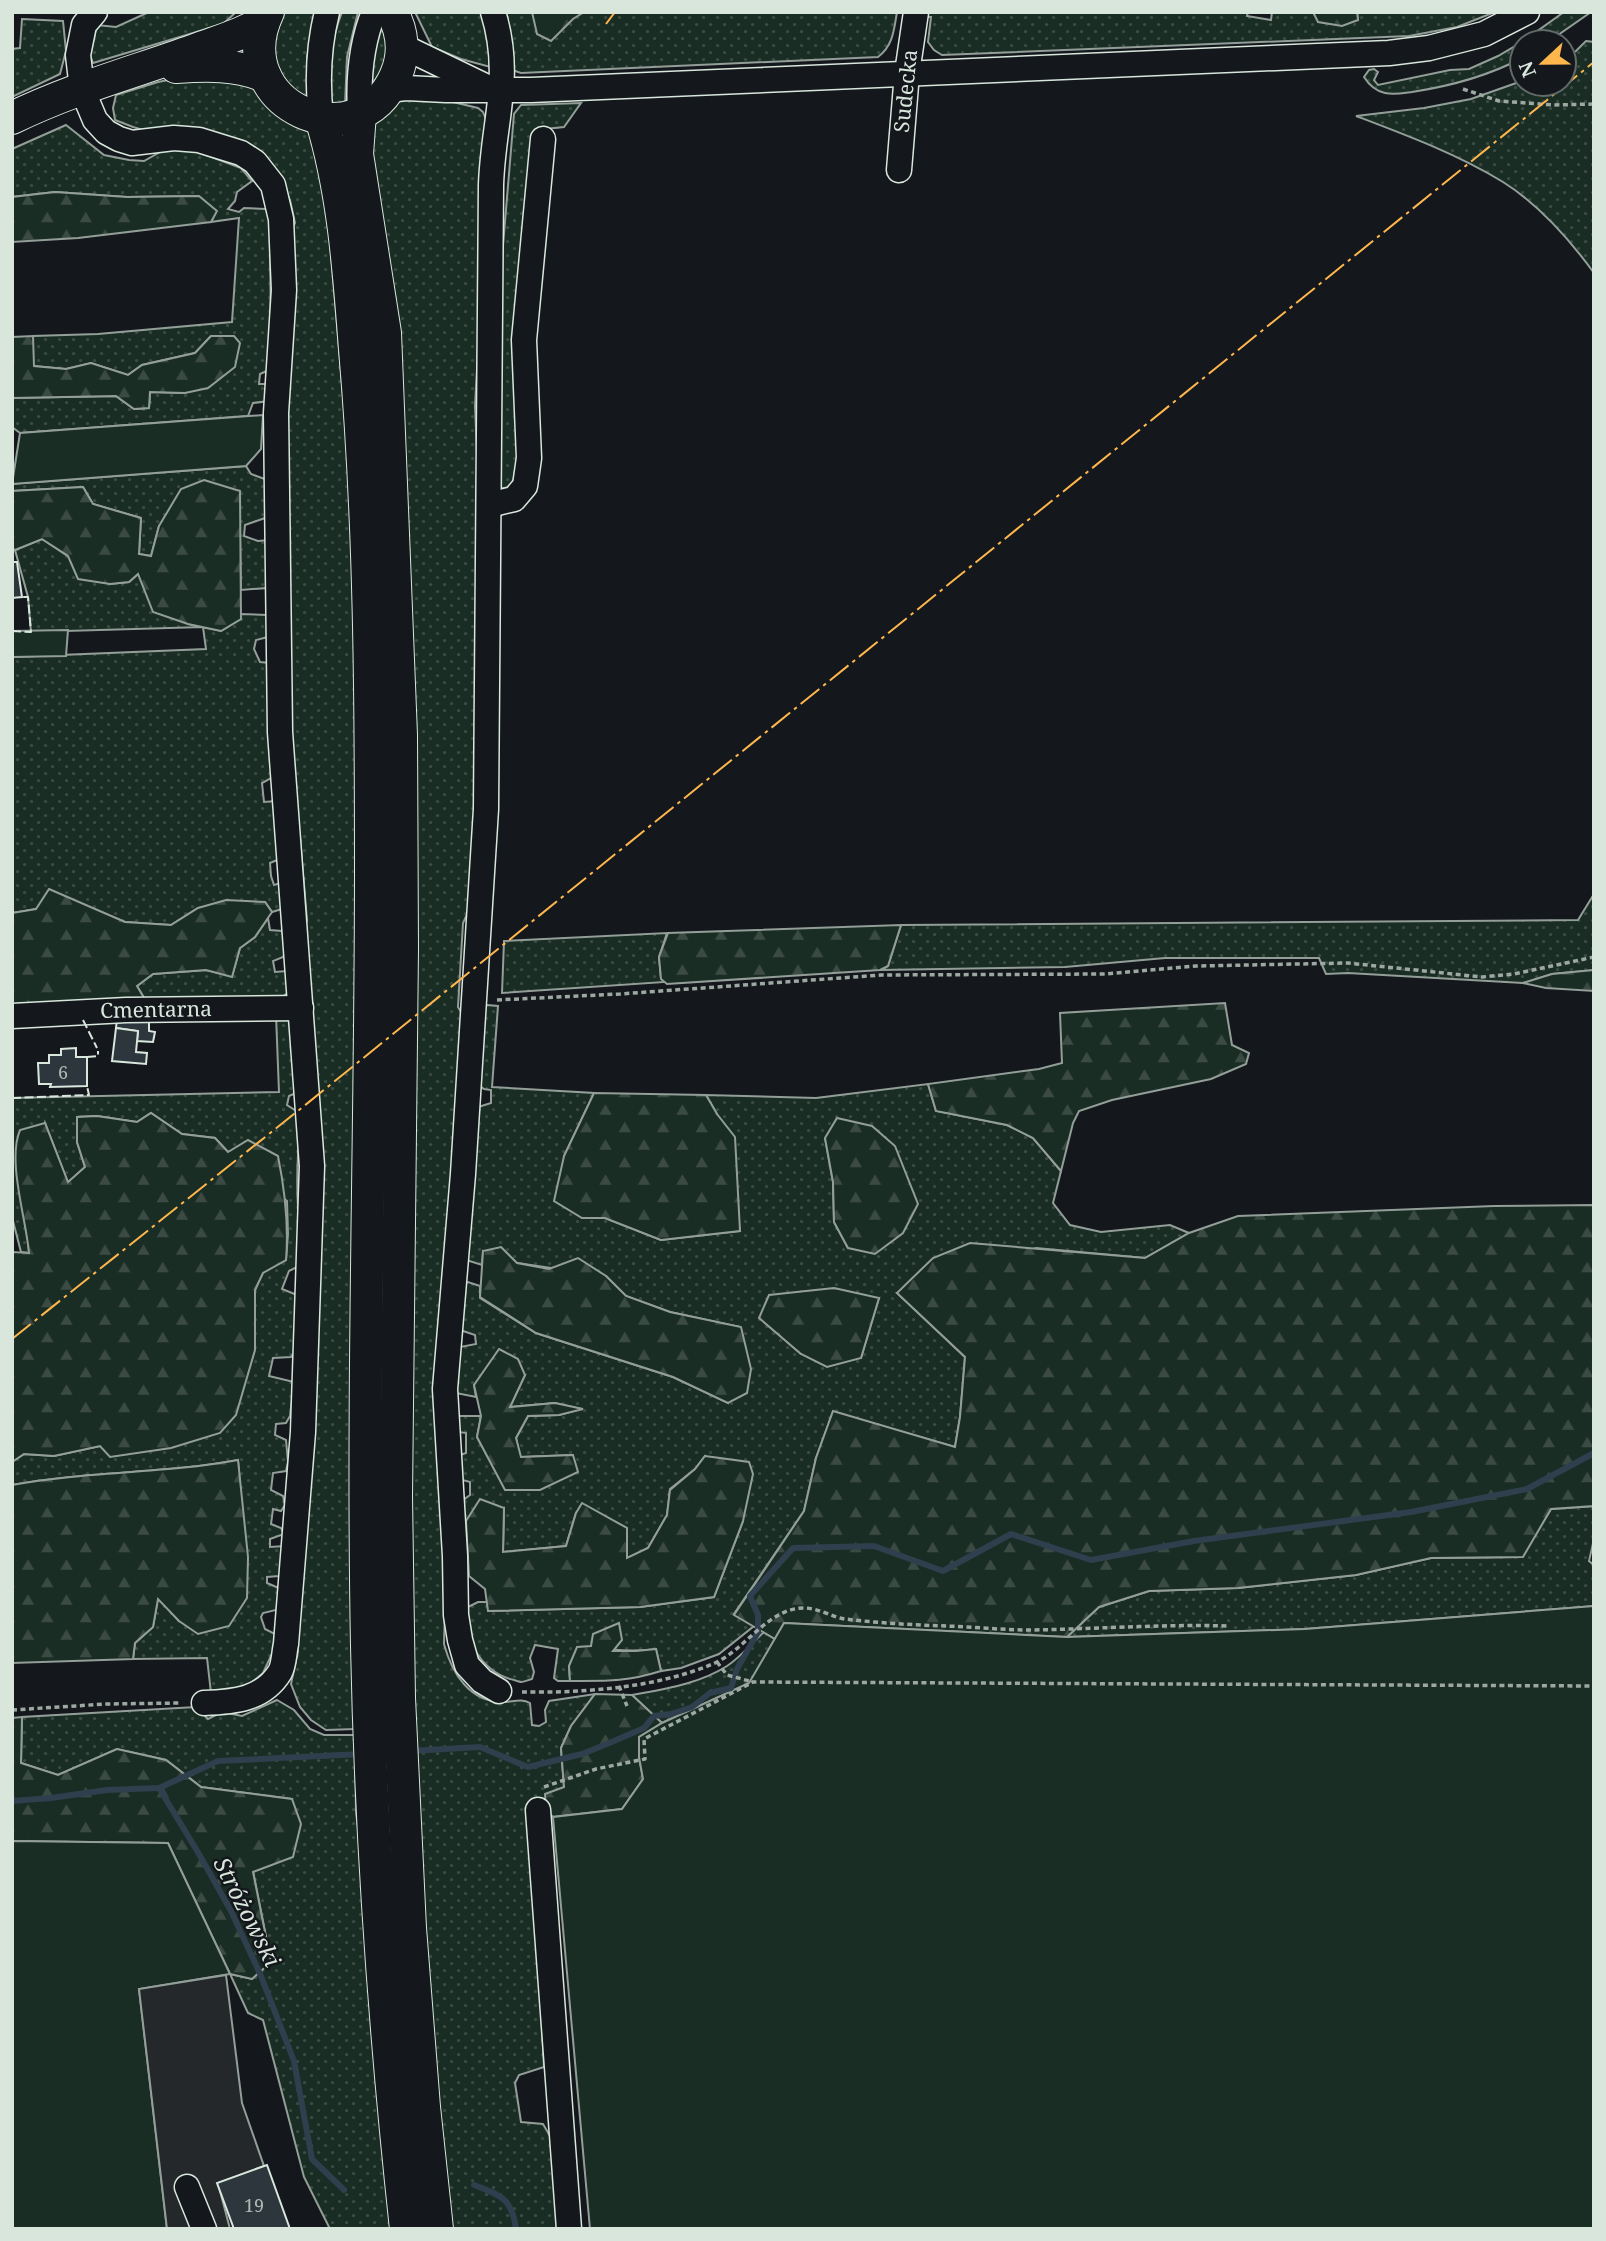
<svg xmlns="http://www.w3.org/2000/svg" width="1606" height="2241" font-family="'Noto Serif',serif">
<style>
.grass{fill:url(#grass-dots);stroke:#939e99;stroke-width:2;fill-rule:evenodd}
.forest{fill:url(#forest-firs);stroke:#939e99;stroke-width:2}
.garden{fill:#1a2d24;stroke:#939e99;stroke-width:2}
.parking{fill:#24282b;stroke:#939e99;stroke-width:2}
.lines{fill:none;stroke-linecap:round;stroke-linejoin:round}
.stream{stroke:#2f3f4d;stroke-width:6}
.building{fill:#2c363c;stroke:#d8e6dc;stroke-width:2}
.minor-casing{stroke:#d8e6dc;stroke-width:27}
.major-casing{stroke:#d8e6dc;stroke-width:34}
.path{stroke:#9da8a2;stroke-width:3.5;stroke-dasharray:5 3.5;stroke-linecap:butt}
.minor{stroke:#14181c;stroke-width:24}
.major{stroke:#14181c;stroke-width:32}
.fence{stroke:#d8e6dc;stroke-width:2;stroke-dasharray:9 3.5;stroke-linecap:butt}
.power{stroke:#ffb74d;stroke-width:2;stroke-dasharray:24 5 3.5 5;stroke-linecap:butt}
.labels{text-anchor:middle;stroke-width:5;stroke-linejoin:round;paint-order:stroke}
.number-label{font-size:18px;fill:#adbab4}
.street-label{font-size:21px;fill:#d8e6dc;stroke:#14181c}
.water-label{font-size:23px;font-style:italic;fill:#d8e6dc;stroke:#14181c}
</style>
<defs>
<pattern id="grass-dots" width="8" height="8" patternUnits="userSpaceOnUse" patternTransform="scale(1.75)"><rect width="8" height="8" fill="#1a2d24"/><path d="M2 2h.1M6 6h.1" fill="none" stroke="#3b4b43" stroke-width="1.8" stroke-linecap="round"/></pattern>
<pattern id="forest-firs" width="22" height="20" patternUnits="userSpaceOnUse" patternTransform="scale(1.75)"><rect width="22" height="20" fill="#1a2d24"/><path d="M5 1l3.5 6h-7zM16 11l3.5 6h-7z" fill="#3b4b43"/></pattern>
</defs>
<rect width="100%" height="100%" fill="#14181c"/>
<g class="grass">
<polygon points="149,12 236,12 223,24 93,63 90,55 97,25 116,27"/>
<path d="M 285,12 L 317,12 L 307,57 L 308,101 C 271,77 266,50 285,12 Z"/>
<path d="M 342,12 L 358,12 L 347,57 L 345,105 L 332,106 L 330,99 C 330,69 330,41 342,12 Z"/>
<polygon points="415,12 487,12 494,68 461,59 432,47"/>
<path d="M 502,12 L 897,12 C 894,30 893,46 878,57 L 521,73 L 512,70 Z"/>
<polygon points="925,12 1248,12 1247,16 1271,20 1272,12 1313,12 1319,22 1358,20 1357,12 1495,12 1457,27 1409,36 942,55 934,50 928,42 931,17 924,17"/>
<polygon points="1564,12 1591,12 1548,42 1522,42"/>
<polygon points="22,19 63,21 66,51 60,74 12,97 12,49 20,48"/>
<polygon points="375,22 385,29 388,54 379,80 363,87"/>
<path d="M 1586,41 L 1594,42 L 1594,273 C 1570,240 1538,204 1503,182 C 1457,154 1406,135 1356,116 L 1424,108 L 1471,99 L 1522,81 L 1522,84 L 1564,84 L 1564,58 L 1576,51 Z"/>
<path d="M 1522,42 L 1522,58 C 1488,76 1451,86 1412,92 C 1404,93 1394,95 1385,93 C 1376,91 1369,85 1364,77 L 1369,70 L 1374,69 L 1378,72 L 1374,80 L 1378,85 L 1450,70 L 1469,69 L 1498,56 Z"/>
<polygon points="193,75 246,79 308,128 322,147 353,515 357,812 355,1729 326,1730 311,1720 300,1707 291,1684 298,1651 293,1632 304,932 307,920 300,837 297,829 284,638 290,234 295,223 290,200 276,170 133,127 115,120 113,108 116,95 158,82"/>
<path d="M 402,98 L 436,98 L 478,108 L 483,112 L 487,122 L 483,260 L 475,406 L 478,477 L 479,763 L 470,908 L 463,923 L 458,1007 L 464,1017 L 444,1644 C 452,1674 470,1702 503,1702 C 513,1702 521,1698 530,1703 L 532,1725 L 539,1726 L 546,1722 L 545,1710 L 549,1701 L 595,1694 L 571,1726 L 561,1748 L 564,1787 L 546,1810 L 538,1953 L 544,2067 L 519,2075 L 515,2083 L 521,2122 L 543,2124 L 550,2136 L 559,2229 L 451,2229 L 446,2191 L 421,1886 L 411,1636 L 370,127 L 386,108 Z"/>
<polygon points="581,103 564,127 536,130 517,472 510,487 498,489 494,353 514,114 521,105"/>
<polygon points="66,125 104,155 129,160 144,161 169,147 198,152 241,168 252,181 237,192 235,201 228,209 239,212 244,208 266,209 270,218 271,369 260,374 259,384 268,384 269,401 253,403 248,416 20,433 12,427 12,398 116,396 134,409 149,408 150,392 185,393 211,336 195,353 142,365 128,375 91,363 66,369 33,366 33,336 98,334 232,322 239,218 211,222 216,211 198,196 127,197 55,192 12,197 12,149"/>
<polygon points="246,466 251,474 270,481 268,517 245,525 244,536 258,541 269,540 267,588 241,590 239,491 159,526 151,556 139,554 141,518 93,504 83,487 12,491 12,484"/>
<polygon points="42,539 110,584 129,582 138,574 188,624 221,631 241,619 241,614 267,615 268,637 256,640 254,649 260,662 270,663 275,776 262,783 264,802 275,801 282,858 270,863 271,876 274,885 284,882 285,908 272,912 265,902 198,908 171,925 125,922 89,907 36,909 12,913 12,657 206,649 203,627 31,632 28,597 15,550"/>
<polygon points="1594,894 1594,970 1552,974 1523,983 1348,973 1326,974 1319,958 1165,958 1065,967 880,970 888,966 901,925 1578,920"/>
<polygon points="268,918 270,930 282,931 288,955 273,961 275,972 287,971 289,992 279,999 147,1003 137,986 153,974 206,970 232,976 240,948 255,937"/>
<polygon points="667,933 659,957 661,978 665,982 502,993 504,941"/>
<path d="M 487,1005 L 498,1006 L 492,1087 L 594,1093 L 564,1156 L 582,1218 L 605,1218 L 661,1240 L 740,1231 L 717,1114 L 706,1095 L 816,1098 L 928,1084 L 936,1111 L 1007,1125 L 1033,1138 L 1061,1171 L 1053,1203 L 1070,1225 L 1101,1232 L 1170,1225 L 1189,1233 L 1145,1258 L 1036,1248 L 897,1293 L 965,1357 L 960,1417 L 955,1447 L 833,1412 L 816,1458 L 804,1511 L 734,1614 L 754,1626 L 719,1654 L 681,1668 L 661,1671 L 656,1649 C 633,1652 614,1651 591,1646 L 569,1666 L 570,1681 L 558,1681 L 554,1678 L 558,1649 L 535,1645 L 530,1658 L 534,1672 L 532,1679 C 528,1680 524,1682 521,1682 C 520,1682 511,1679 510,1679 C 481,1670 460,1636 468,1607 L 478,1602 L 487,1602 L 489,1611 L 640,1607 L 714,1597 L 743,1521 L 705,1456 L 695,1469 L 670,1489 L 667,1515 L 648,1548 L 626,1559 L 627,1528 L 609,1519 L 576,1513 L 566,1546 L 503,1552 L 504,1508 L 466,1521 L 467,1525 L 461,1525 L 459,1503 L 470,1495 L 470,1482 L 459,1479 L 457,1456 L 466,1453 L 466,1433 L 459,1432 L 458,1416 L 481,1416 L 477,1437 L 506,1490 L 573,1455 L 520,1457 L 516,1438 L 528,1416 L 559,1415 L 581,1409 L 555,1403 L 510,1407 L 525,1375 L 474,1385 L 476,1397 L 456,1393 L 460,1347 L 476,1344 L 475,1335 L 460,1330 L 462,1285 L 468,1282 L 480,1286 L 480,1298 L 536,1333 L 673,1377 L 728,1403 L 740,1327 L 670,1312 L 626,1296 L 606,1276 L 517,1263 L 483,1251 L 482,1265 L 463,1259 L 475,1108 L 491,1103 L 491,1090 L 484,1089 L 476,1083 L 480,1012 ZM 825,1138 L 848,1248 L 834,1222 L 833,1182 ZM 879,1298 L 861,1358 L 801,1354 L 760,1318 Z"/>
<path d="M 276,1015 L 294,1018 L 296,1093 L 289,1096 L 287,1105 L 301,1114 C 298,1145 296,1176 298,1207 C 299,1227 303,1246 299,1266 L 289,1271 L 282,1289 L 297,1295 L 296,1351 L 291,1357 L 273,1358 L 269,1376 L 294,1382 L 290,1416 L 286,1423 L 276,1424 L 275,1435 L 286,1440 L 288,1462 L 286,1471 L 273,1473 L 271,1490 L 283,1496 L 285,1505 L 281,1511 L 273,1509 L 271,1524 L 281,1528 L 284,1534 L 270,1539 L 270,1547 L 284,1546 L 283,1569 L 279,1576 L 267,1577 L 267,1583 L 281,1589 L 281,1601 L 276,1610 L 263,1613 L 261,1617 L 265,1629 L 277,1635 L 277,1643 L 263,1673 L 251,1683 L 229,1692 L 211,1693 L 207,1658 L 133,1659 L 135,1643 L 153,1627 L 158,1598 L 179,1621 L 241,1497 L 238,1460 C 163,1474 87,1471 12,1485 L 12,1462 L 24,1454 L 54,1456 L 100,1446 L 255,1290 L 263,1272 L 286,1260 L 288,1234 L 287,1201 L 228,1152 L 215,1138 L 182,1134 L 151,1113 L 137,1122 L 97,1116 L 77,1117 L 77,1142 L 85,1167 L 68,1183 L 45,1123 L 27,1227 L 29,1253 L 21,1252 L 12,1217 L 12,1098 L 279,1092 Z"/>
<polygon points="1594,1506 1594,1539 1589,1561 1594,1565 1594,1606 1305,1629 1067,1637 1099,1607 1149,1591 1238,1588 1356,1575 1431,1558 1522,1557 1551,1509"/>
<path d="M 764,1632 L 775,1639 L 750,1683 L 662,1723 L 632,1695 C 664,1689 699,1684 727,1666 C 741,1657 752,1643 764,1632 Z"/>
<polygon points="277,1700 294,1710 310,1729 324,1735 355,1735 356,1812 363,1869 393,2229 330,2229 304,2177 263,2020 248,2013 230,1974 252,1979 271,1962 253,1871 292,1799 201,1787 166,1760 117,1749 58,1775 21,1763 22,1717 196,1707 208,1719 222,1712 242,1716"/>
</g>
<g class="forest">
<polygon points="532,12 584,12 573,19 551,41 537,34"/>
<polygon points="1313,12 1357,12 1358,20 1342,26 1318,22"/>
<polygon points="55,192 127,197 199,196 217,211 211,222 78,238 12,242 12,197"/>
<polygon points="33,336 34,366 66,369 91,363 128,375 142,365 195,353 211,336 234,336 240,343 235,367 208,388 185,393 150,392 149,408 134,409 116,396 12,398 12,337"/>
<polygon points="204,480 240,491 241,619 221,631 188,624 153,612 138,574 129,582 110,584 78,579 68,556 42,539 15,550 12,548 12,491 83,487 93,504 141,518 139,554 151,556 159,526 181,489"/>
<polygon points="49,889 125,922 171,925 198,908 226,900 265,902 272,912 255,937 240,948 232,977 206,970 153,974 137,986 147,1003 12,1009 12,913 36,909"/>
<polygon points="901,925 888,966 880,970 667,984 661,979 659,957 668,933"/>
<polygon points="1594,970 1594,991 1546,988 1523,983 1552,974"/>
<polygon points="1225,1003 1232,1045 1249,1053 1246,1064 1211,1079 1112,1100 1079,1111 1073,1123 1061,1171 1033,1138 1007,1125 936,1111 928,1084 1039,1069 1062,1063 1060,1013"/>
<polygon points="594,1093 706,1095 717,1114 735,1137 740,1231 661,1240 605,1218 582,1218 554,1201 564,1156"/>
<path d="M 151,1113 L 182,1134 L 215,1138 L 228,1152 L 248,1140 L 278,1156 C 285,1191 289,1224 286,1260 L 263,1273 L 255,1290 L 255,1350 L 236,1415 L 220,1433 L 171,1448 L 110,1457 L 100,1446 L 54,1456 L 24,1454 L 12,1462 L 12,1252 L 29,1253 C 26,1218 7,1161 20,1130 L 45,1123 L 68,1182 L 85,1167 L 77,1142 L 77,1117 L 97,1116 L 137,1122 Z"/>
<polygon points="837,1118 872,1126 895,1146 918,1204 903,1233 875,1254 848,1248 834,1222 833,1182 825,1138"/>
<polygon points="1594,1205 1594,1506 1551,1509 1523,1557 1431,1558 1356,1575 1238,1588 1149,1591 1099,1607 1067,1637 784,1623 775,1639 734,1615 804,1511 816,1458 833,1411 955,1447 960,1417 965,1357 897,1293 933,1258 970,1243 1145,1258 1189,1233 1238,1216 1494,1206"/>
<polygon points="501,1247 517,1263 549,1269 578,1258 606,1276 626,1296 670,1312 741,1327 751,1369 747,1393 728,1403 673,1377 536,1333 480,1297 483,1251"/>
<polygon points="834,1288 879,1298 861,1358 827,1367 801,1354 759,1318 769,1295"/>
<polygon points="499,1349 518,1359 525,1375 510,1407 555,1403 583,1409 559,1415 528,1416 516,1438 521,1457 573,1455 578,1472 540,1490 505,1490 477,1437 481,1416 474,1385"/>
<polygon points="705,1456 749,1462 753,1474 743,1521 714,1597 640,1607 488,1611 485,1589 469,1576 466,1521 480,1499 504,1508 503,1552 566,1546 576,1513 582,1503 627,1528 627,1558 648,1548 667,1515 670,1490 695,1469"/>
<path d="M 238,1460 L 248,1557 L 247,1598 L 229,1626 L 198,1634 L 179,1621 L 158,1599 L 153,1627 L 135,1643 L 133,1659 L 12,1663 L 12,1485 C 87,1471 163,1474 238,1460 Z"/>
<path d="M 619,1623 L 622,1640 L 613,1651 L 636,1651 L 656,1649 L 661,1671 C 626,1682 607,1681 570,1681 L 569,1666 L 577,1647 L 591,1646 L 593,1634 Z"/>
<polygon points="595,1694 632,1695 662,1723 639,1737 639,1757 643,1779 622,1809 553,1817 546,1810 545,1794 564,1787 561,1748 571,1726"/>
<polygon points="22,1717 21,1763 58,1775 117,1749 166,1760 201,1787 292,1799 301,1824 293,1857 253,1872 271,1962 252,1979 230,1974 168,1843 12,1841 12,1718"/>
</g>
<g class="garden">
<polygon points="263,415 261,449 246,466 12,484 20,433"/>
<polygon points="68,630 66,656 12,657 12,631"/>
<polygon points="1594,1606 1594,2229 590,2229 553,1817 622,1809 643,1779 639,1757 639,1737 662,1723 749,1683 784,1623 1067,1637 1305,1629"/>
<polygon points="12,1841 168,1843 230,1974 139,1989 167,2229 12,2229"/>
</g>
<polygon class="parking" points="226,1975 242,2103 264,2166 218,2183 230,2229 167,2229 139,1989"/>
<g class="lines">
<g class="stream">
<polyline points="411,1751 480,1747 528,1767 582,1754 607,1744 644,1728 654,1716 671,1714 692,1707 710,1693 731,1688 737,1669 758,1632 758,1615 750,1596 793,1548 874,1546 943,1571 1011,1534 1091,1560 1194,1541 1411,1512 1527,1489 1594,1453"/>
<polyline points="159,1788 218,1761 362,1754"/>
<polyline points="12,1801 51,1798 107,1790 159,1788 199,1854 232,1913 261,1976 294,2061 312,2159 344,2190"/>
<path d="M 474,2185 C 500,2195 512,2198 516,2229"/>
</g>
</g>
<g class="building">
<polygon points="12,562 17,562 22,597 12,598"/>
<polygon points="117,1019 149,1022 149,1031 155,1032 153,1042 137,1041 138,1031 116,1028"/>
<polygon points="116,1028 138,1031 136,1052 147,1053 146,1064 112,1061"/>
<polygon points="76,1048 76,1057 87,1057 87,1086 50,1087 51,1084 39,1084 38,1063 49,1063 49,1055 61,1055 61,1049"/>
<polygon points="267,2165 290,2229 234,2229 217,2183"/>
</g>
<g class="lines">
<defs>
<g id="minor">
<path d="M 95,12 L 84,25 L 78,55 L 82,89 L 95,120 L 106,132 L 119,139 L 132,143 L 174,138 L 199,140 L 241,153 L 255,162 L 273,185 L 281,219 L 284,290 L 276,413 L 280,732 L 312,1166 L 303,1432 L 286,1644 C 284,1653 284,1665 280,1672 C 263,1700 233,1702 204,1703"/>
<path d="M 493,12 C 513,76 493,122 491,185 L 486,809 L 463,1174 L 445,1389 L 455,1556 L 456,1615 L 460,1640 L 467,1665 L 482,1681 L 499,1691"/>
<polyline points="402,46 487,87"/>
<polyline points="388,90 406,88 446,90 531,90 1389,53 1429,48 1484,34 1527,12"/>
<path d="M 360,113 C 358,78 361,44 374,12"/>
<path d="M 321,118 C 317,82 318,48 327,12"/>
<polyline points="899,170 907,73 916,12"/>
<polyline points="489,505 514,499 525,486 529,458 524,340 543,139"/>
<polyline points="12,1016 126,1010 301,1008"/>
<polyline points="538,1810 569,2229"/>
<polyline points="187,2187 204,2229"/>
</g>
<g id="major">
<path d="M 268,12 C 224,105 358,164 396,75 C 405,54 403,32 392,12"/>
<path d="M 176,67 C 207,65 236,64 265,76"/>
<polyline points="360,113 357,154 385,333 401,735 402,949 396,1496 399,1698 410,1928 424,2107 437,2229"/>
<path d="M 12,118 C 71,89 134,72 195,50 C 219,41 242,35 264,21"/>
<path d="M 321,118 C 344,193 349,272 355,349 C 370,522 371,696 371,870 C 371,1128 362,1387 367,1646 C 371,1841 385,2035 406,2229"/>
</g>
</defs>
<use href="#minor" class="minor-casing"/>
<use href="#major" class="major-casing"/>
<g class="path">
<polyline points="1463,89 1499,101 1553,105 1594,104"/>
<polyline points="497,1000 620,994 881,975 1106,974 1196,966 1348,963 1482,977 1514,974 1594,957"/>
<polyline points="717,1662 727,1675 753,1682"/>
<polyline points="619,1686 627,1706"/>
<path d="M 522,1692 C 584,1693 657,1688 715,1663 C 746,1649 768,1608 804,1608 C 818,1608 832,1617 845,1619 C 878,1623 913,1625 946,1626 C 974,1627 1003,1630 1031,1630 C 1097,1629 1162,1624 1228,1626"/>
<polyline points="12,1710 106,1704 181,1703"/>
<polyline points="544,1787 596,1769 645,1759 644,1739 753,1682 1594,1686"/>
</g>
<use href="#minor" class="minor"/>
<use href="#major" class="major"/>
<g class="fence">
<polyline points="12,631 31,632 28,597 22,597"/>
<polyline points="83,1020 97,1048"/>
<polyline points="87,1057 98,1056 98,1051"/>
<polyline points="12,1098 89,1095 87,1086"/>
</g>
<g class="power">
<polyline points="606,24 615,12"/>
<polyline points="12,1339 304,1106 1594,62"/>
</g>
</g>
<g class="labels">
<g class="number-label">
<text x="63" y="1079">6</text>
<text x="254" y="2212">19</text>
</g>
<g class="street-label">
<text transform="translate(906 91) rotate(-84)" y="7">Sudecka</text>
<text transform="translate(156 1010) rotate(-1)" y="7">Cmentarna</text>
</g>
<g class="water-label">
<text transform="translate(247 1912) rotate(63)" y="8">Stróżowski</text>
</g>
</g>
<rect width="1606" height="2241" fill="none" stroke="#d8e6dc" stroke-width="28"/>
<g transform="translate(1543 63) rotate(248)"><circle r="33" fill="#14181c" stroke="#626a69" stroke-width="2"/>
<path d="M0-5L12 26L0 18L-12 26Z" fill="#ffb74d"/>
<text y="-10" font-size="19" font-weight="bold" text-anchor="middle" fill="#d8e6dc">N</text>
</g>
</svg>
